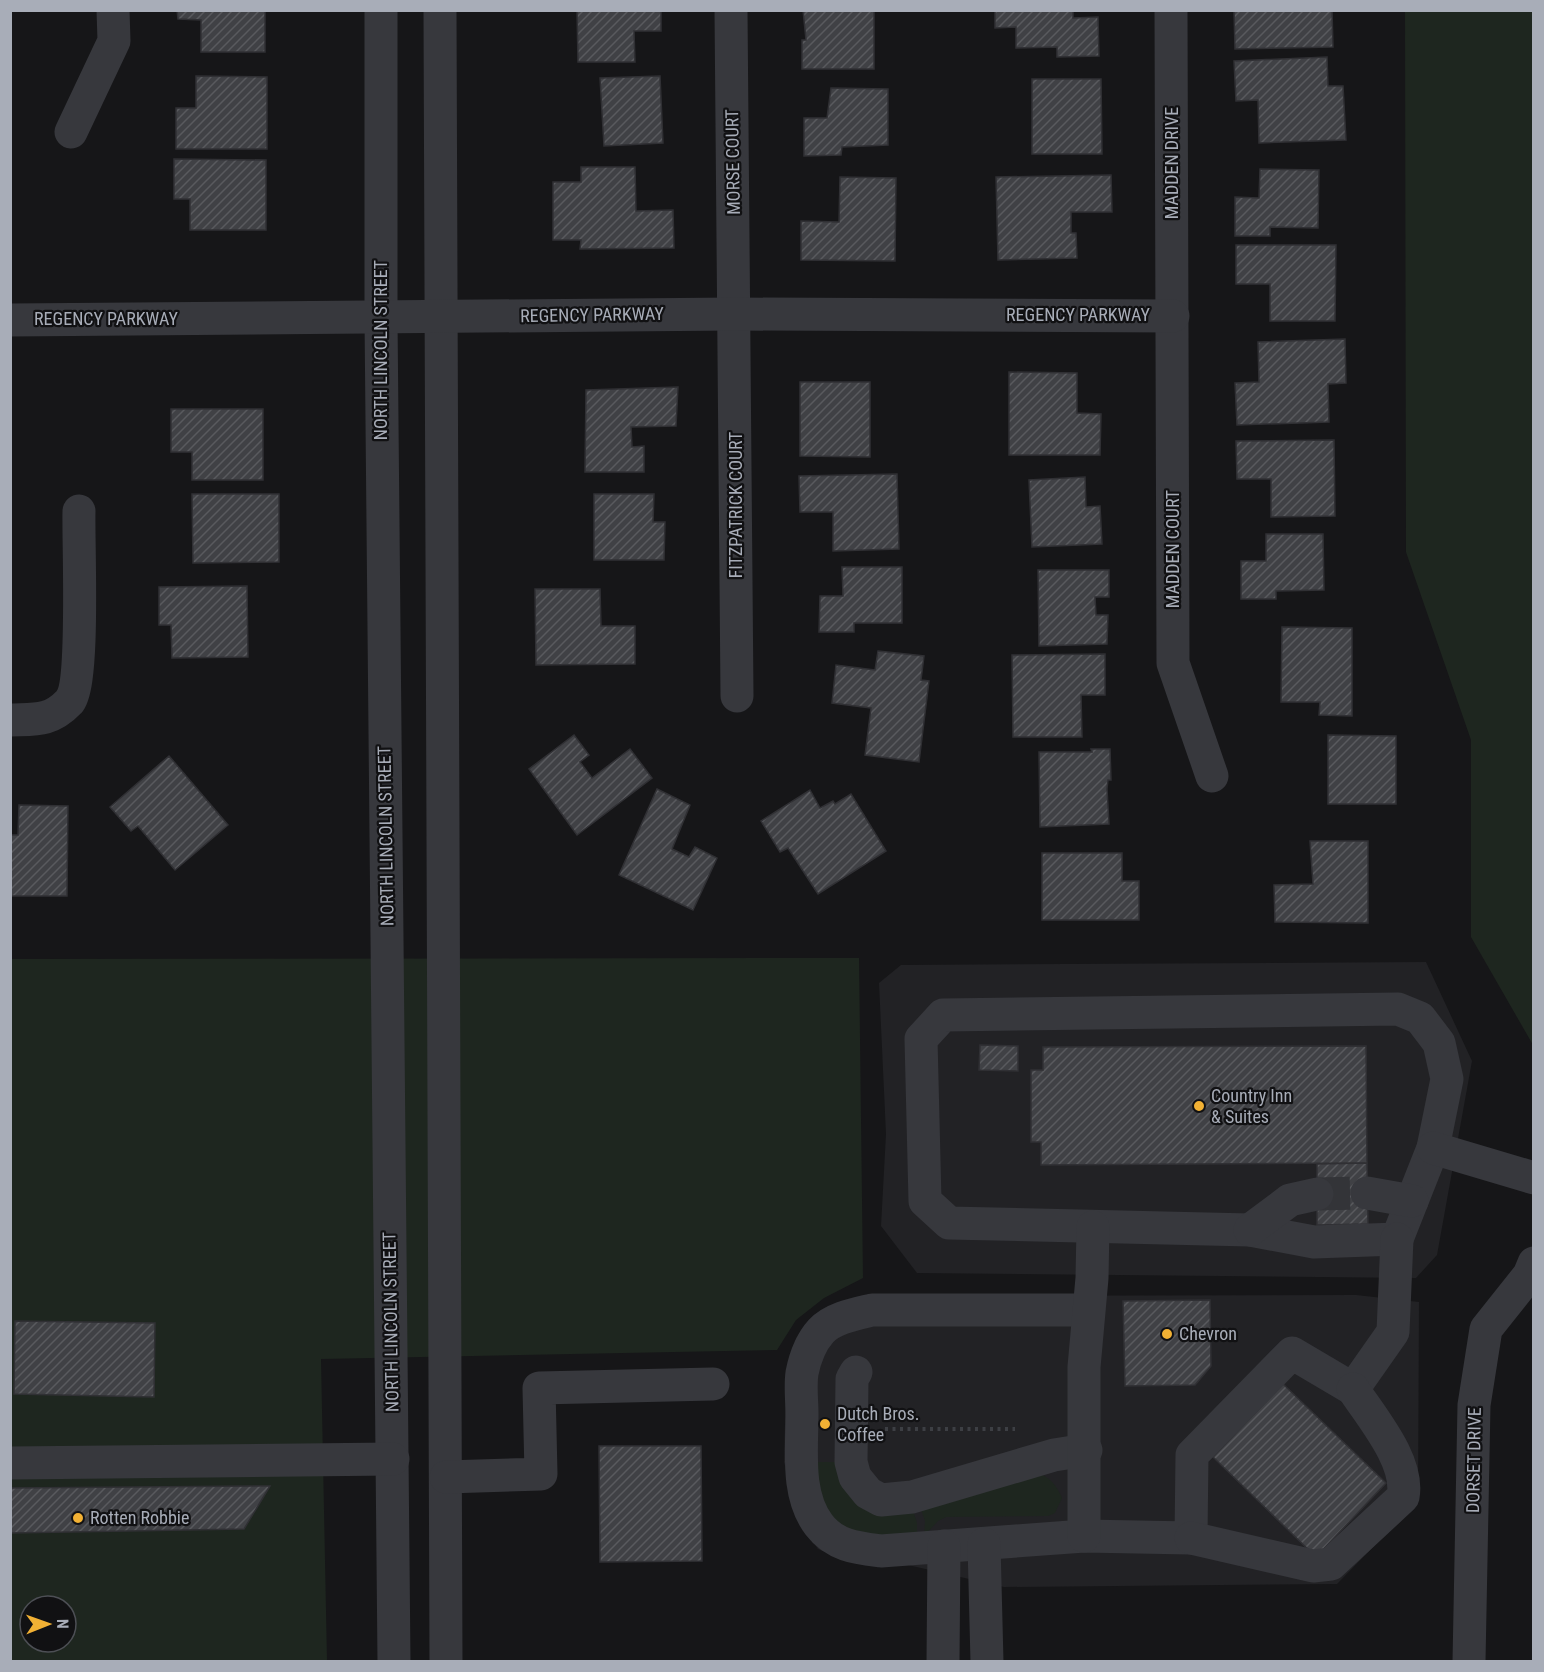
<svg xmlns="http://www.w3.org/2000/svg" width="1544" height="1672" font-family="'Roboto Condensed',sans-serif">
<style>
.built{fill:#222225}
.green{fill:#1e261f;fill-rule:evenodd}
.building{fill:url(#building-hatch);stroke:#303034;stroke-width:1.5}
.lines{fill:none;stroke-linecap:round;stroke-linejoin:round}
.minor-tunnel{stroke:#333438;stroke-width:33;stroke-dasharray:33 16;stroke-linecap:butt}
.path{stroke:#3d3f44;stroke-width:4;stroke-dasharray:3 4.5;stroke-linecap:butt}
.minor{stroke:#37383d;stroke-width:33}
.poi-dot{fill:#f2b134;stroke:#111113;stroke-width:2}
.labels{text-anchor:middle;stroke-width:4.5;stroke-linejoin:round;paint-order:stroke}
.street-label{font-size:18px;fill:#a8adb8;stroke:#111113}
.poi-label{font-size:18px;fill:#a8adb8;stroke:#111113;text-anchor:start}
</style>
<defs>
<pattern id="building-hatch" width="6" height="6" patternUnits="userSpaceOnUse" patternTransform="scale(1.5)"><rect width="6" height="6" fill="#404145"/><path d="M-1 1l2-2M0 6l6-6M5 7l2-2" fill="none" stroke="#595a5e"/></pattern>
</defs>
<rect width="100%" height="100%" fill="#161618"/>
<g class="built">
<polygon points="1426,962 1472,1061 1437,1255 1416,1278 917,1273 881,1226 886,1134 879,983 901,965"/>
<polygon points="1356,1295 1419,1302 1418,1501 1337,1584 1004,1587 895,1562 849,1561 818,1549 801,1525 784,1462 786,1383 796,1338 829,1307 876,1296"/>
</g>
<g class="green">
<polygon points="1405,11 1533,11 1533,1045 1471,937 1471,740 1406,552"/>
<path d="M 859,958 L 863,1278 L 824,1298 L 796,1320 L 777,1350 L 321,1359 L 327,1661 L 11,1661 L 10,959 ZM 30,1606 L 66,1606 L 66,1642 L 30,1642 Z"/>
<path d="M 814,1462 L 838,1462 L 912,1507 L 917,1523 L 917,1536 C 885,1536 849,1541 826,1512 C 820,1504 817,1474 814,1462 Z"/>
<path d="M 1037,1472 C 1050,1478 1056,1484 1062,1498 L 1055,1513 L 1048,1516 L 946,1517 L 938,1521 L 924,1536 L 925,1521 L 919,1504 Z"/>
</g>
<g class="building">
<polygon points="177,10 265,10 265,52 201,52 201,20 178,19"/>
<polygon points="577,10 661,10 661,31 634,31 635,62 578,62"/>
<polygon points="803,10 874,10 874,69 802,69 802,40 806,40"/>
<polygon points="995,10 1073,10 1073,18 1098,17 1099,56 1057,57 1057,47 1016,48 1016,27 995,28"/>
<polygon points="1332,10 1333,47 1235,49 1234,11"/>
<polygon points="1327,57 1328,86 1343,86 1346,140 1259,143 1258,100 1236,101 1234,61"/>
<polygon points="196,76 267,77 267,149 176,149 176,108 196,108"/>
<polygon points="660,76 663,143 604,146 600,78"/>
<polygon points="1032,79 1101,79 1102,154 1032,154"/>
<polygon points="831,88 888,89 888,145 842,147 841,155 804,156 804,118 827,118"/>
<polygon points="174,159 266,160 266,230 190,230 190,199 174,199"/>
<polygon points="581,167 635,167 636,211 673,210 674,248 580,249 581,240 553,240 553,182 581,182"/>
<polygon points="1260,169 1319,170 1318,228 1270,227 1270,236 1235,236 1235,197 1259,198"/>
<polygon points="1111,175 1112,212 1071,212 1071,233 1076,233 1077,258 998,260 996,177"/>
<polygon points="840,177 896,178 895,261 801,260 801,221 839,222"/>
<polygon points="1236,245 1336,245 1335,321 1270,321 1270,284 1236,284"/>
<polygon points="1345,339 1346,383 1328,384 1329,422 1237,425 1235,383 1259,382 1258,342"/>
<polygon points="1009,372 1077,373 1077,413 1101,414 1100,455 1009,455"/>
<polygon points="800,382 870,382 870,457 800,456"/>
<polygon points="678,387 676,426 631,427 632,447 644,446 644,472 585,472 586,390"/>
<polygon points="171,409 263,409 263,480 192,480 192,452 171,452"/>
<polygon points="1334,440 1335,516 1271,517 1271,479 1237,479 1236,441"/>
<polygon points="897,474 899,549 833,551 833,512 800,512 799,476"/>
<polygon points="1085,477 1086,507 1100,506 1102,544 1032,547 1029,480"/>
<polygon points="192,494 279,494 279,562 193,563"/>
<polygon points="594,494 654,494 653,522 665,522 664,560 594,560"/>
<polygon points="1266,534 1323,534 1324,590 1276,591 1276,599 1241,599 1241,561 1266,561"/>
<polygon points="842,567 902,567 902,623 854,623 854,632 819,632 820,596 843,596"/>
<polygon points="1038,570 1109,570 1109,597 1095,597 1096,615 1108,615 1107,644 1039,646"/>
<polygon points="247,586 248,657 172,658 171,625 159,625 159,587"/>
<polygon points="535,589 600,589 601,626 635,626 635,664 536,665"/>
<polygon points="1282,627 1352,628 1352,716 1319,715 1320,702 1281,702"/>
<polygon points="878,651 924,656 921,680 929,681 919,762 865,755 871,708 832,703 836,665 875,670"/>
<polygon points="1105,654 1105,695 1081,695 1082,737 1013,737 1012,655"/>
<polygon points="574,735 589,755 580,762 592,778 630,749 652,778 577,835 529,769"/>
<polygon points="1328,735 1396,736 1396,804 1328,804"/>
<polygon points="1091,749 1110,749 1111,780 1108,780 1107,789 1109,824 1040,827 1039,752 1092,752"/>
<polygon points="169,756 228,825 175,870 138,826 131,831 110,807"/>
<polygon points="657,789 690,805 672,849 689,857 695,847 717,858 693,910 619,875"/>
<polygon points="810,790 820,808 833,801 835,804 851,794 886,851 818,894 788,848 780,852 761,821"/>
<polygon points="19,805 68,806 67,896 10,896 10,835 18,835"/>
<polygon points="1310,841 1368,841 1368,923 1275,922 1274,885 1313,884"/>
<polygon points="1042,853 1122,853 1122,881 1139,881 1139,920 1042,920"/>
<polygon points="980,1045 1018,1046 1018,1071 979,1070"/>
<polygon points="1366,1046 1367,1163 1041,1165 1041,1142 1031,1142 1031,1070 1043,1070 1043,1047"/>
<polygon points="1367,1163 1368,1224 1317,1225 1317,1164"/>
<polygon points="1210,1300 1211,1366 1195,1385 1125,1386 1123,1301"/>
<polygon points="15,1321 155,1323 154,1397 14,1394"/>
<polygon points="1283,1384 1386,1483 1316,1557 1213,1457"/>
<polygon points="599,1446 701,1446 702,1561 600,1562"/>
<polygon points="270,1486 244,1529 10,1533 10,1488"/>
</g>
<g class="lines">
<polyline class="minor-tunnel" points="1317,1194 1367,1193"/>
<polyline class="path" points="885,1429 1015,1429"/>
<g class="minor">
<polyline points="381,10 381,318 394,1662"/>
<polyline points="440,10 446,1662"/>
<polyline points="731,10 737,696"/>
<polyline points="1171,10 1173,663 1212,776"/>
<polyline points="71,132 114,41 113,10"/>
<polyline points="10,320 735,314 1173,316"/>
<path d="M 10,720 C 35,719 50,722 69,702 C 85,684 78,542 79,511"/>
<polygon points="1398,1009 1420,1018 1439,1043 1447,1079 1433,1148 1397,1239 1314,1242 1250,1230 949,1223 925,1201 921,1039 943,1015"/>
<polyline points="1433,1148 1534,1178"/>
<polyline points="1367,1193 1412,1201"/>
<polyline points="1250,1230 1290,1200 1317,1194"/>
<path d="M 1088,1310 L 872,1310 C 855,1314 833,1318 821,1331 C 811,1342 805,1358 802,1373 C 800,1386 802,1401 802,1414 C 802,1451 796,1495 819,1525 C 835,1546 857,1548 881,1551 L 1084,1536 L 1191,1538 L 1192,1455 L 1292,1353 L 1353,1389 L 1393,1332 L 1397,1239"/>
<polyline points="856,1372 852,1379 851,1462 855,1477 868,1493 881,1500 912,1497 1054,1455 1086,1450"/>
<polyline points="10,1463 393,1459"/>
<polyline points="446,1477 541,1474 539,1388 713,1384"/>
<polyline points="1084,1536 1084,1367 1092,1278 1093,1227"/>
<path d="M 1191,1538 L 1313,1566 L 1331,1564 L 1403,1497 C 1410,1462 1372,1418 1353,1389"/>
<polyline points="984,1544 987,1662"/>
<polyline points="943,1662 944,1546"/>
<polyline points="1469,1662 1474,1405 1486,1329 1529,1275 1534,1263"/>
</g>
</g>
<g class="poi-dot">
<circle cx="1199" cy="1106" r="6"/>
<circle cx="1167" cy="1334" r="6"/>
<circle cx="825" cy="1424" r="6"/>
<circle cx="78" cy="1518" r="6"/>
</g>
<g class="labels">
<g class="street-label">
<text transform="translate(733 162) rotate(-91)" y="6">MORSE COURT</text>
<text transform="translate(1172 163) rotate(-90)" y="6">MADDEN DRIVE</text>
<text transform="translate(592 315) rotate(-1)" y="6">REGENCY PARKWAY</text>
<text x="1078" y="321">REGENCY PARKWAY</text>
<text x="106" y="325">REGENCY PARKWAY</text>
<text transform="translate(381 350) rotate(-90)" y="6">NORTH LINCOLN STREET</text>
<text transform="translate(736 505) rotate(-90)" y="6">FITZPATRICK COURT</text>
<text transform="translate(1173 549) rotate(-90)" y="6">MADDEN COURT</text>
<text transform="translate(386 836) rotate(-91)" y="6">NORTH LINCOLN STREET</text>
<text transform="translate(391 1322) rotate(-91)" y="6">NORTH LINCOLN STREET</text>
<text transform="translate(1474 1460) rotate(-89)" y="6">DORSET DRIVE</text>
</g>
<g class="poi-label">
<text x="1211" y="1102">Country Inn<tspan x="1211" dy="21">&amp; Suites</tspan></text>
<text x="1179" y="1340">Chevron</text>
<text x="837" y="1420">Dutch Bros.<tspan x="837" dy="21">Coffee</tspan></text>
<text x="90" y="1524">Rotten Robbie</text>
</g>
</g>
<rect width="1544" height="1672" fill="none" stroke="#a8adb8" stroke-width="24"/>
<g transform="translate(48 1624) rotate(89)"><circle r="28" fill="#111113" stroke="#4d4f55" stroke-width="1.5"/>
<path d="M0-4.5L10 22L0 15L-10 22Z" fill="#f2b134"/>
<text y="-9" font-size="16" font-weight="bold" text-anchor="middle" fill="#a8adb8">N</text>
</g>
</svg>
